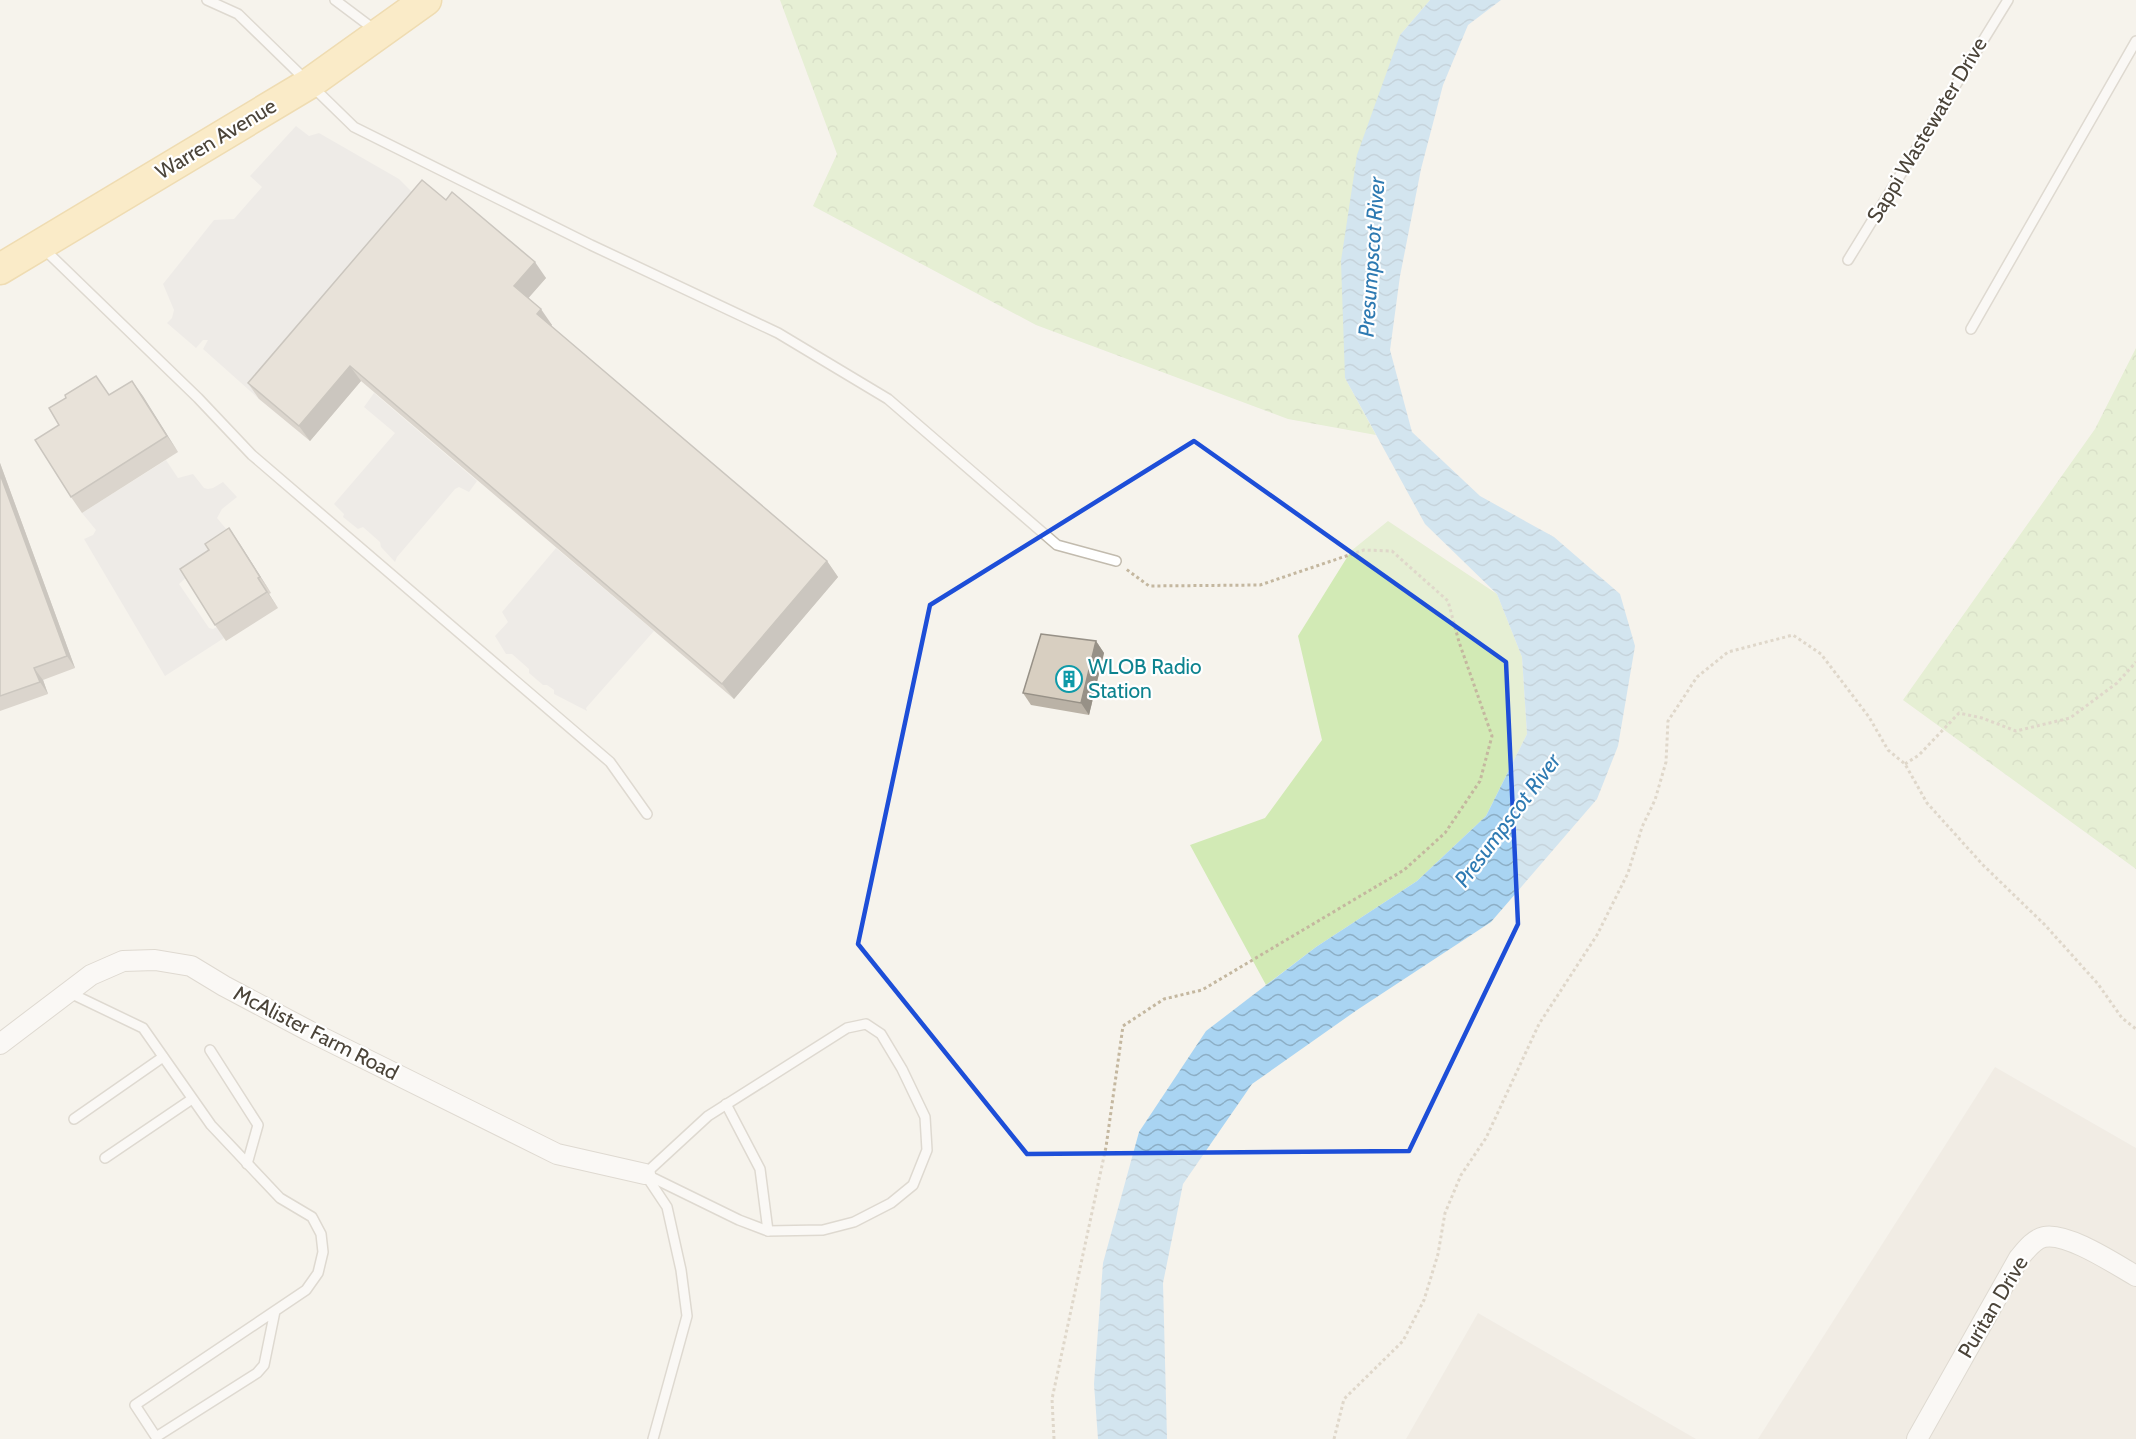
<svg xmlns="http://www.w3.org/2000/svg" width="2136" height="1439" font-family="Cabin,sans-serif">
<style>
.residential{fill:#eae5da}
.forest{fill:url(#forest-crowns)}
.garden{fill:#d2eab5}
.parking{fill:#e5e3e0}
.water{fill:url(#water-waves)}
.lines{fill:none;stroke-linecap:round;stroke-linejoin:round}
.service-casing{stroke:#c2bbae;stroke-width:12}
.minor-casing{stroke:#c2bbae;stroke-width:22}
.primary-casing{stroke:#e6c16a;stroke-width:33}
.path{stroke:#c4b79f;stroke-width:3;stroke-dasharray:3 3;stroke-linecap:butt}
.service{stroke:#fff;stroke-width:9}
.minor{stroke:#fff;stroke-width:20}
.primary{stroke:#ffe39c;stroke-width:30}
.wall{fill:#bab2a6}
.shaded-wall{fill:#979187}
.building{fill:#d8cfc1;stroke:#979187;stroke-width:1.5}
.marked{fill:none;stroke:#1d4ed8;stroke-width:4.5;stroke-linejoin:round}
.labels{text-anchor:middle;stroke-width:4.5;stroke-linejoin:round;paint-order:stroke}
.street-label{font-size:21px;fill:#4b4439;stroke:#fff}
.culture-label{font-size:21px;fill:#0d838f;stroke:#fff;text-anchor:start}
.water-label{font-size:22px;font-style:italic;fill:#2e7ab2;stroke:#fff}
</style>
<defs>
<pattern id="forest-crowns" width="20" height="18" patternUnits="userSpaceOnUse" patternTransform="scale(1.5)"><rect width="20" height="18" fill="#d2eab5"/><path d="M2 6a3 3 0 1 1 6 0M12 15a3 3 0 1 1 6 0" fill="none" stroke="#b6ca9c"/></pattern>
<pattern id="water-waves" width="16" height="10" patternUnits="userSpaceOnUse" patternTransform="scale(1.5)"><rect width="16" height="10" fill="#a9d4f2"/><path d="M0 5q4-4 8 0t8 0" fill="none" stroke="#8caec5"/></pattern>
</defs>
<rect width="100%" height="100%" fill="#f6f3ec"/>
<g class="residential">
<polygon points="1995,1067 2136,1148 2136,1439 1758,1439"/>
<polygon points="1478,1313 1696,1439 1406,1439"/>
</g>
<g class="forest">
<polygon points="780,0 1430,0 1400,35 1345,378 1376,435 1288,419 1036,325 813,206 837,154"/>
<polygon points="2136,348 2136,869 1903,700 2095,429"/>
</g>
<polygon class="garden" points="1388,521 1497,594 1522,657 1527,734 1486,816 1417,881 1316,947 1266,985 1190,845 1265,818 1322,740 1298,636 1351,551"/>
<g class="parking">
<polygon points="296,126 309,136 319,133 399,179 425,205 259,399 203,349 208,340 203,340 196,348 167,323 172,318 174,310 163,284 214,220 234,219 262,187 250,176"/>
<polygon points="374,393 477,481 469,492 459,487 455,489 397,557 395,562 381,547 380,542 363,527 358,529 343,517 344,514 334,504 395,433 364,407"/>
<polygon points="166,460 178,478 193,474 204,488 208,489 213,488 223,482 237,497 222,509 217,518 232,536 179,584 209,628 213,629 217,627 224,638 165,676 84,539 93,535 96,530 82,513"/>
<polygon points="556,548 654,631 586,708 587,711 554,694 554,690 547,685 543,685 529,673 529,669 512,654 506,654 495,636 508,622 502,612"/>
</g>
<polygon class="water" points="1430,0 1501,0 1468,25 1443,85 1421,169 1400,276 1390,350 1412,432 1480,496 1554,537 1620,594 1635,646 1618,746 1597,799 1491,922 1357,1010 1252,1084 1183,1184 1163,1283 1167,1439 1098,1439 1094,1384 1103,1263 1139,1132 1206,1031 1316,947 1417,881 1486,816 1527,734 1522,657 1497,594 1425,524 1345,378 1341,261 1357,155 1400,35"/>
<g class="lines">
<defs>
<g id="service">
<polyline points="207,0 238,14 354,127 591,245 778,333 888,399 1057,545 1116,561"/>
<polyline points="335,0 375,30"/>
<polyline points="43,248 198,398 252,455 610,762 647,814"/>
<polyline points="1848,260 2008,0"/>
<polyline points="1971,329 2136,41"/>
<polyline points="68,992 143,1028 211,1125 280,1198 312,1217 321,1234 323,1252 318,1273 306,1290 135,1405 156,1437 257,1373 264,1365 275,1311"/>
<polygon points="866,1024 881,1034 902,1069 925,1117 927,1150 913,1185 891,1203 854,1222 823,1230 768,1231 739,1220 645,1174 708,1116 847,1028"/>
<polyline points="210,1050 258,1125 247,1164"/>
<polyline points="726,1104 760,1169 768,1231"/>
<polyline points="74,1119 163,1057"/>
<polyline points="105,1158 192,1099"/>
<polyline points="645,1174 667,1207 681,1270 687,1316 653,1439"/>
</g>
<g id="minor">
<polyline points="0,1044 91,975 123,961 155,960 191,966 224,986 309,1031 557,1154 645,1174"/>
<path d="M 1917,1439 L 2019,1258 C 2025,1251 2034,1239 2044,1237 C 2067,1232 2115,1264 2136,1276"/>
</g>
<polyline id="primary" points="0,269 310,83 426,0"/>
</defs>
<use href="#service" class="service-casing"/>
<use href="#minor" class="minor-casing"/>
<use href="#primary" class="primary-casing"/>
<g class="path">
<polyline points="1905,764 1919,755 1959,713 1982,718 2016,731 2070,718 2117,683 2136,662"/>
<polyline points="1054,1439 1052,1399 1106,1147 1123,1026 1164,999 1202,990 1404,870 1445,833 1480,781 1492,736 1459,642 1448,601 1392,551 1364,550 1260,585 1149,586 1126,569"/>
<polyline points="1334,1439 1344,1399 1403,1341 1424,1300 1438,1254 1445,1213 1461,1175 1486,1138 1539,1024 1597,935 1628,873 1642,827 1655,800 1666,762 1668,721 1697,677 1728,652 1793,635 1821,654 1869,717 1888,750 1905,764 1927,803 1983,865 2045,925 2098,984 2122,1018 2136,1029"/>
</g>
<use href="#service" class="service"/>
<use href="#minor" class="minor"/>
<use href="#primary" class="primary"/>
</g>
<g class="wall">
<polygon points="446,200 546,278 528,298 552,325 551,326 827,561 838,577 734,699 361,381 310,441 259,399 248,383"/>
<polygon points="132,381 178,452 82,513 71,497 59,425"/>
<polygon points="0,463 75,668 43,680 48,694 0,711"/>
<polygon points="229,528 271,593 269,594 278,608 226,641 215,625 209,550"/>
<polygon points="1096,641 1104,653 1089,715 1031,705 1023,693"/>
</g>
<g class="shaded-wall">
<polygon points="535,262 546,278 525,302 514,286"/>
<polygon points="541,309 552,325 548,330 537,314"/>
<polygon points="350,366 361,381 310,441 299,426"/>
<polygon points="132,381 143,396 178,452 167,436"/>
<polygon points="0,463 75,668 67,656 0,474"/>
<polygon points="229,528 240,544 271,593 260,577"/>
<polygon points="827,561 838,577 734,699 722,684"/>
<polygon points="258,578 269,594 278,608 267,592"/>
<polygon points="1096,641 1104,653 1089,715 1081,703"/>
<polygon points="34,668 43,680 48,694 40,682"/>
</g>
<g class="building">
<polygon points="422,180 446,200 452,192 535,262 514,286 541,309 537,314 827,561 722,684 350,366 299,426 248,383"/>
<polygon points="96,376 109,395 132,381 167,436 71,497 35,440 59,425 49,408 66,398 65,395"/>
<polygon points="0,474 67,656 34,668 40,682 0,696"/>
<polygon points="229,528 260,577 258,578 267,592 215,625 180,569 209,550 205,544"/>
<polygon points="1041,634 1096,641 1081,703 1023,693"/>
</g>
<path d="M0 0H2136V1439H0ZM 1194,441 L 1506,662 L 1518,924 L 1409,1151 L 1027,1154 L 858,944 L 930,605 Z" fill="#f6f3ec" fill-opacity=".55" fill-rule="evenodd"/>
<path class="marked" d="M 1194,441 L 1506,662 L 1518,924 L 1409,1151 L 1027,1154 L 858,944 L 930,605 Z"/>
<defs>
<symbol id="building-ring" viewBox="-11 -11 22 22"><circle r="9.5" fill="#fff" stroke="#0f9aa8" stroke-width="1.5"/><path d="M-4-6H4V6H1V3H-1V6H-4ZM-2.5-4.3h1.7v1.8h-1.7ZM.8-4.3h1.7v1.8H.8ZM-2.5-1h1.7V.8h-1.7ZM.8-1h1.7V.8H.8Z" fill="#0f9aa8"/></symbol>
</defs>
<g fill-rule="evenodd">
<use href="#building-ring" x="1054" y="664" width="30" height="30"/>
</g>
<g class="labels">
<g class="street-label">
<text transform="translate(1927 130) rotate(-59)" y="7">Sappi Wastewater Drive</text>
<text transform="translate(216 139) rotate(-31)" y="7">Warren Avenue</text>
<text transform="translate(316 1033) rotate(27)" y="7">McAlister Farm Road</text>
<text transform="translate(1993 1307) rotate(-59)" y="7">Puritan Drive</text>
</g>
<g class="culture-label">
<text x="1088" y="674">WLOB Radio<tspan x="1088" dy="24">Station</tspan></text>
</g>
<g class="water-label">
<text transform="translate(1371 257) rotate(-86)" y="8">Presumpscot River</text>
<text transform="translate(1507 820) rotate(-53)" y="8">Presumpscot River</text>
</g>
</g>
</svg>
